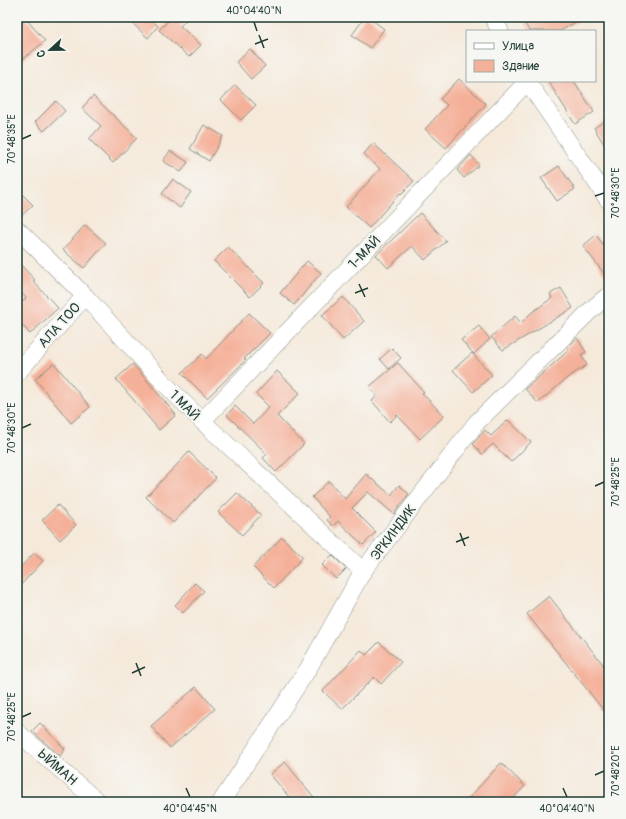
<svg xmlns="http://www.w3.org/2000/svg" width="626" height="819" font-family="Pangolin,sans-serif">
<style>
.building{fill:#f5b099}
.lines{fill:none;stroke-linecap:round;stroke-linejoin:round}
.street-casing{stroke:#8a9387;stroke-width:18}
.street{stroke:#fff;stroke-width:17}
.ticks{fill:none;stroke:#1f3d34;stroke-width:1.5}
.labels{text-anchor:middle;stroke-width:4;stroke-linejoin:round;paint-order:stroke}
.street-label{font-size:14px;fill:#1f3d34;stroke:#f6f6f2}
.neatline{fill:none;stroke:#1f3d34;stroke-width:1.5}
.ticks-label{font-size:10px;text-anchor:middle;fill:#1f3d34}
</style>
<rect width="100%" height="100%" fill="#f6f6f2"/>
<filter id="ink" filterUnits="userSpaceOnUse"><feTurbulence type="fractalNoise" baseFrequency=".025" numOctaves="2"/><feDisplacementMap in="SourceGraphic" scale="8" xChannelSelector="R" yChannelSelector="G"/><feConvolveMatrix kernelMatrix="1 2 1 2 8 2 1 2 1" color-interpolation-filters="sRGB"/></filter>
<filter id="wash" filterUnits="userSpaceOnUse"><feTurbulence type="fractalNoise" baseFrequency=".012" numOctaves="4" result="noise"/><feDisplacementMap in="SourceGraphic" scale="16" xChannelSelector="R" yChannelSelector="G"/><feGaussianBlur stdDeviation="0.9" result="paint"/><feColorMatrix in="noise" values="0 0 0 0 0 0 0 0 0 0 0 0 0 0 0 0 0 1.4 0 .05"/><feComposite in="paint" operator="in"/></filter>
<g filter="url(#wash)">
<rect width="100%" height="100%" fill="#f5e9da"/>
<g id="blocks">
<g class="building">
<polygon points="126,17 149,17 158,26 148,38"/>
<polygon points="172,17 189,17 180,26 201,45 189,57 159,30"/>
<polygon points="365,17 368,17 384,29 370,48 352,35"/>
<polygon points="522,17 585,17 560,31 529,31"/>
<polygon points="26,19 45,41 17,64 17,27"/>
<polygon points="250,49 265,66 251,79 236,62"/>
<polygon points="459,79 486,104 446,148 425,129 447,105 440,99"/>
<polygon points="548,81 574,81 594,112 575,124"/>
<polygon points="235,85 256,105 241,120 221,100"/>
<polygon points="93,96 137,138 113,163 89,139 101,126 82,108"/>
<polygon points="56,101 65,111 44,131 35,122"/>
<polygon points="609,118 609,152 594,128"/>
<polygon points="204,125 223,136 209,161 190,149"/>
<polygon points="373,143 414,181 401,194 400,193 369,228 346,207 380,169 364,154"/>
<polygon points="170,151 188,162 181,172 163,161"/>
<polygon points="471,155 479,165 464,178 457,170"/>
<polygon points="559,166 575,189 557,201 541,178"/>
<polygon points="173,179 191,192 180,208 162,194"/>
<polygon points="17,189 33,205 18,219 17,219"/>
<polygon points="420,213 446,241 425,260 412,246 388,268 376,255"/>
<polygon points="85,225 106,243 84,268 63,250"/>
<polygon points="596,235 609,252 609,280 583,246"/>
<polygon points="228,247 264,283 250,297 214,261"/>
<polygon points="17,261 35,280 33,281 58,308 30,334 17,319 17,307 26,298 17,288"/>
<polygon points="307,261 321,273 294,305 280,293"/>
<polygon points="561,288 573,308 503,350 491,337 515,316 521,323 531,313 552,298 550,294"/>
<polygon points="343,297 364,321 343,340 322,315"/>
<polygon points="249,313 270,333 244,359 246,360 207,398 182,373 202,354 206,359"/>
<polygon points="479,326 490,339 474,354 461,340"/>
<polygon points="577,338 586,352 581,355 587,365 567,378 538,403 525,389 569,350 567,348"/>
<polygon points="392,348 401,358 389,369 380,359"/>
<polygon points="472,353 492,375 473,392 453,370"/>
<polygon points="54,363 90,407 71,423 35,379"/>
<polygon points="398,363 424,392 422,393 444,416 420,439 397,415 390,422 372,401 377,396 369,387"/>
<polygon points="133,364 176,415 159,430 116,379"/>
<polygon points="277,371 300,393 277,416 304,444 276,472 263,458 267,454 227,415 235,406 253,424 269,407 256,394"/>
<polygon points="508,420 531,442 511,462 493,444 482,454 473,444 485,430 491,436"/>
<polygon points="189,452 216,478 173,523 146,497"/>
<polygon points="366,474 391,495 399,485 409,494 394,514 368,492 352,508 376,532 363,545 338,521 333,526 327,520 330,517 312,497 329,481 345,499"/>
<polygon points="237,493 261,515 242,535 218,512"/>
<polygon points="58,505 76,525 60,540 42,520"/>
<polygon points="282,537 303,557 274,588 253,567"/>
<polygon points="34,553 43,561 17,589 17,571"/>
<polygon points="332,555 346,569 336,579 322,565"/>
<polygon points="195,583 204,591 183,613 175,605"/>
<polygon points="549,596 609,672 609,717 527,614"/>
<polygon points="379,642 401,662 381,684 374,677 342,709 323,691 361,650 366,655"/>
<polygon points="196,687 215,709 170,748 151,726"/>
<polygon points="40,723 65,749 60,756 32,731"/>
<polygon points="285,762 318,802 293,802 270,774"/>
<polygon points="501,763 525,786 510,802 465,802"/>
</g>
</g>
</g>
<g filter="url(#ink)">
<use href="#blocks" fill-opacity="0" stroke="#8a9387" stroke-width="1"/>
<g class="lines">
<defs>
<g id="street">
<polyline points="493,17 500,31"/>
<polyline points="527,81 609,201"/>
<polyline points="17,229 85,296 164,383 202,421 363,571"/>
<polyline points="17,373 85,296"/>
<polyline points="202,421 527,82"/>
<polyline points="17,732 98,802"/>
<polyline points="221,802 308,669 363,571 477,422 592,309 609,295"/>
</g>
</defs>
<use href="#street" class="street-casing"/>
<use href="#street" class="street"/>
</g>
</g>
<path class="ticks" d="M 254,22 L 257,31M 259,35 L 264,48M 255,44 L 268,39M 22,139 L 31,135M 595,196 L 604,193M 359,284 L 365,297M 355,293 L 368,288M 22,428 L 31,424M 595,486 L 604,482M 460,533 L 465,546M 456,542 L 469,537M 136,663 L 141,676M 132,673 L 145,667M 22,717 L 31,713M 595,775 L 604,771M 186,788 L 190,797M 563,788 L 567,797"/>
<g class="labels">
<g class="street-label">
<text transform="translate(364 252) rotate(-46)" y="5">1-МАЙ</text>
<text transform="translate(59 325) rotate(-48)" y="5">АЛА ТОО</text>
<text transform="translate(185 405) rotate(45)" y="5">1 МАЙ</text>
<text transform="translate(393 532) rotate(-53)" y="5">ЭРКИНДИК</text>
<text transform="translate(58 767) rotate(41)" y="5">ЫЙМАН</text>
</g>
</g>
<rect width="626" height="819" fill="none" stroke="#f6f6f2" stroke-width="44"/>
<rect x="466" y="30" width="130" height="52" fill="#f6f6f2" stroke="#a0aca6"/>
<rect x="474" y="43" width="20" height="6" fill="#ffffff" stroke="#a0aca6"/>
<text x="502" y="50" font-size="12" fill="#1f3d34">Улица</text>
<rect x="474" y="60" width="20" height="12" fill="#f5b099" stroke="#a0aca6"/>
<text x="502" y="70" font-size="12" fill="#1f3d34">Здание</text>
<g transform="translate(50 50) rotate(248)" stroke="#f6f6f2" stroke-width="3" paint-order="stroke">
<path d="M0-3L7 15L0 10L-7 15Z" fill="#1f3d34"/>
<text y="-6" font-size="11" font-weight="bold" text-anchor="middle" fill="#1f3d34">С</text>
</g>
<rect x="22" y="22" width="582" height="775" class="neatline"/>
<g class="ticks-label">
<text x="254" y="14">40°04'40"N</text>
<text transform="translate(11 139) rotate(-90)" y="4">70°48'35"E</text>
<text transform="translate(615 193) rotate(-90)" y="4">70°48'30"E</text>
<text transform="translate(11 428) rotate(-90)" y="4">70°48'30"E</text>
<text transform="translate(615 482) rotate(-90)" y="4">70°48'25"E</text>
<text transform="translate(11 717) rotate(-90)" y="4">70°48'25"E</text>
<text transform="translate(615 771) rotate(-90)" y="4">70°48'20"E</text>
<text x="190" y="812">40°04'45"N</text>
<text x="567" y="812">40°04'40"N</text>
</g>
</svg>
